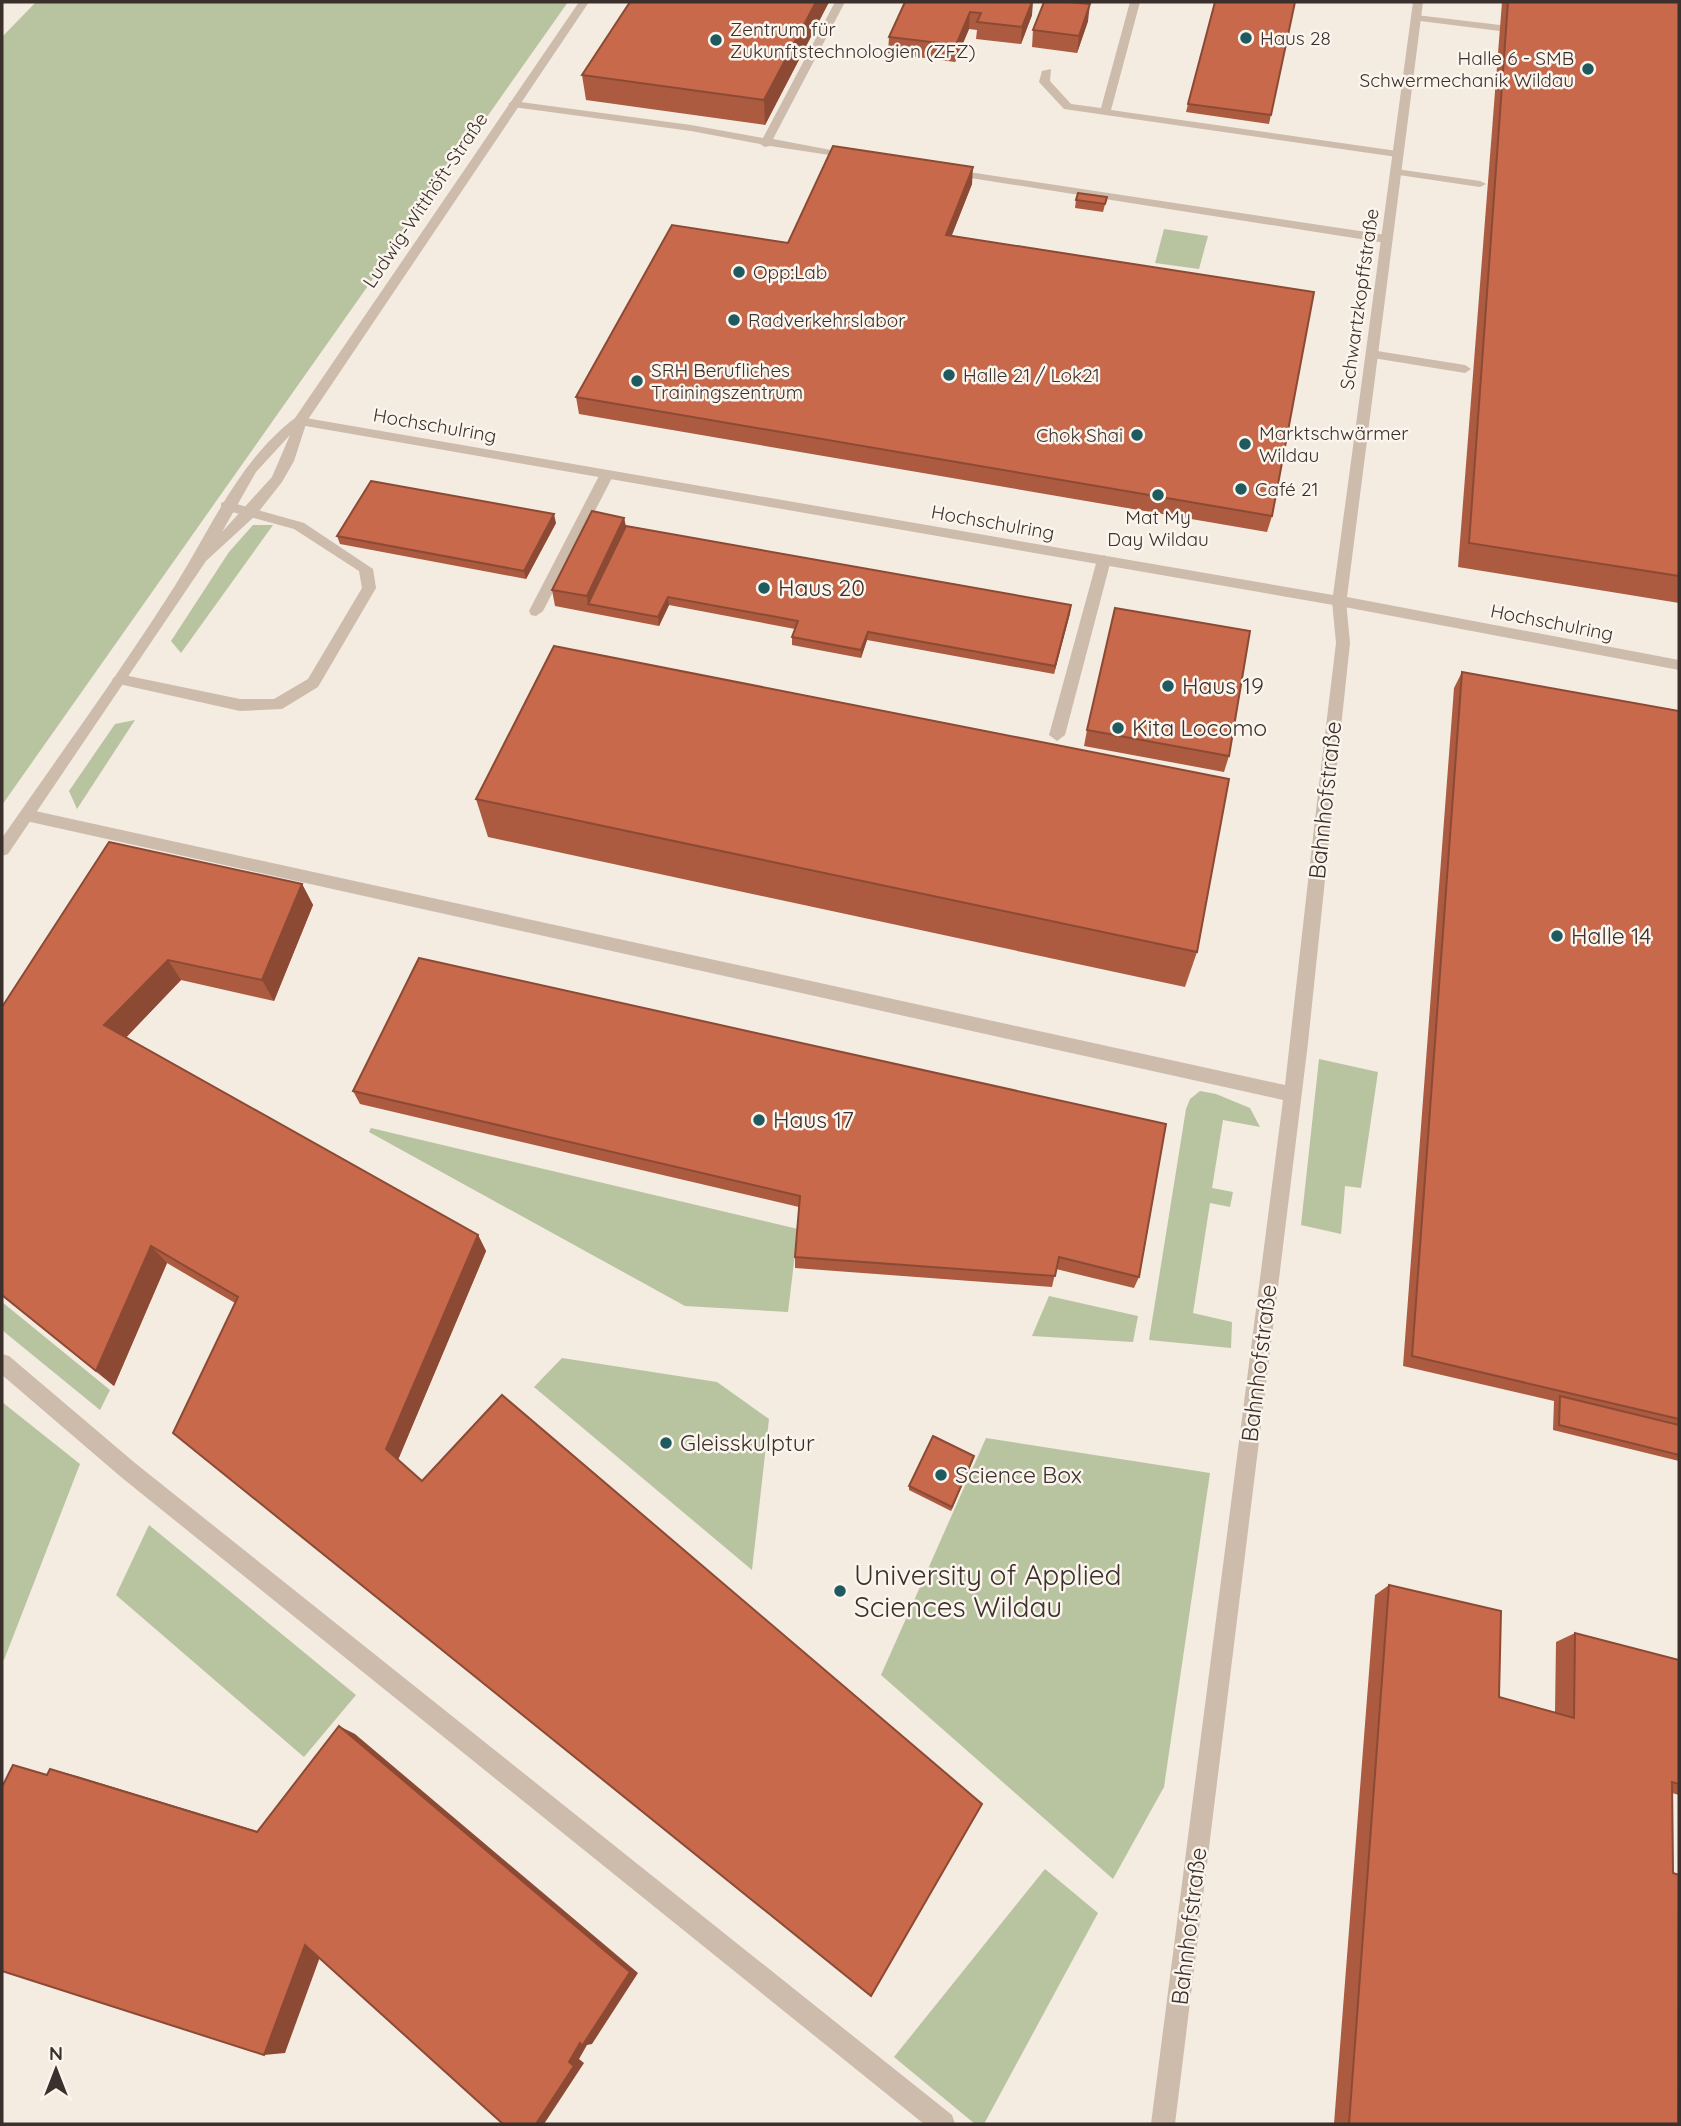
<svg xmlns="http://www.w3.org/2000/svg" width="1681" height="2126" font-family="Quicksand,sans-serif">
<style>
.green{fill:#b8c4a0}
.lines{fill:none;stroke-linecap:round;stroke-linejoin:round}
.service{fill:#cdbbac;fill-rule:evenodd}
.minor{fill:#cdbbac;fill-rule:evenodd}
.tertiary{fill:#cdbbac;fill-rule:evenodd}
.wall{fill:#ac5a40}
.shaded-wall{fill:#8c4a34}
.building{fill:#c8694b;stroke:#8c4a34;stroke-width:2}
.poi-dot{fill:#1f5a5e;stroke:#fbf5ee;stroke-width:2.5}
.labels{text-anchor:middle;stroke-width:5;stroke-linejoin:round;paint-order:stroke}
.far-poi-label{font-size:19px;fill:#3b302b;stroke:#fbf5ee;text-anchor:start}
.far-street-label{font-size:19px;fill:#3b302b;stroke:#fbf5ee}
.poi-label{font-size:23px;fill:#3b302b;stroke:#fbf5ee;text-anchor:start}
.street-label{font-size:23px;fill:#3b302b;stroke:#fbf5ee}
.near-poi-label{font-size:28px;fill:#3b302b;stroke:#fbf5ee;text-anchor:start}
</style>
<rect width="100%" height="100%" fill="#f4ebe1"/>
<g class="green">
<polygon points="36,2 568,2 2,805 2,37"/>
<polygon points="1164,229 1208,236 1199,269 1155,263"/>
<polygon points="253,525 273,525 181,653 171,641 229,552"/>
<polygon points="135,720 77,809 69,791 115,724"/>
<polygon points="1319,1059 1378,1072 1361,1188 1345,1186 1341,1234 1301,1225"/>
<polygon points="1200,1091 1216,1094 1250,1108 1260,1127 1223,1120 1212,1188 1233,1192 1230,1207 1210,1203 1193,1313 1232,1322 1231,1348 1149,1340 1186,1109 1190,1099"/>
<polygon points="371,1128 798,1229 788,1312 685,1306 369,1132"/>
<polygon points="1049,1296 1138,1316 1133,1342 1032,1336"/>
<polygon points="2,1302 110,1390 100,1410 2,1330"/>
<polygon points="562,1358 717,1382 769,1419 752,1570 534,1387"/>
<polygon points="2,1402 80,1464 4,1660 2,1659"/>
<polygon points="986,1438 1210,1473 1164,1787 1113,1879 881,1675"/>
<polygon points="149,1525 356,1695 304,1757 116,1595"/>
<polygon points="1045,1869 1098,1913 984,2124 975,2124 894,2057"/>
</g>
<g class="lines">
<g class="service">
<polygon points="835,2 845,2 773,139 852,154 856,155 856,159 770,146 765,147 760,144 691,131 513,107 508,104 513,101 691,125 763,138"/>
<polygon points="1130,2 1140,2 1111,110 1397,151 1403,154 1397,157 1064,109 1039,82 1042,71 1051,69 1050,81 1071,104 1101,108"/>
<polygon points="1416,15 1500,25 1505,28 1500,31 1412,20 1412,16"/>
<polygon points="949,169 1386,235 1392,239 1386,243 945,174 943,172"/>
<polygon points="1396,169 1480,181 1486,184 1480,187 1392,174 1390,172"/>
<polygon points="1371,350 1465,365 1471,369 1465,373 1367,357 1367,351"/>
<polygon points="607,470 614,474 543,611 536,616 531,615 529,611 600,474"/>
<polygon points="226,501 304,523 373,569 376,588 318,687 282,709 240,711 119,684 112,679 119,674 240,699 274,699 308,679 362,588 359,571 294,529 221,509 221,503"/>
<polygon points="1104,555 1111,560 1065,735 1057,741 1049,735 1097,560"/>
<polygon points="1339,596 1346,601 1350,643 1334,793 1326,799 1318,793 1336,643 1332,601"/>
</g>
<g class="minor">
<polygon points="1413,2 1423,2 1347,597 1679,660 1679,670 1339,606 300,425 293,421 300,417 1333,595"/>
<polygon points="1326,787 1334,793 1308,1043 1175,2124 1151,2124 1283,1100 26,821 18,815 26,809 1285,1085 1318,793"/>
<polygon points="2,1354 9,1356 135,1463 952,2115 955,2124 924,2124 121,1477 2,1375"/>
</g>
<path class="tertiary" d="M 579,2 L 589,2 L 307,421 L 294,461 L 282,482 L 256,515 L 206,561 L 8,854 L 2,856 L 2,838 C 58,757 116,678 169,595 C 209,534 236,463 295,418 ZM 290,435 L 272,477 L 222,532 L 256,472 Z"/>
</g>
<g class="wall">
<polygon points="630,2 829,2 765,125 586,100 582,75"/>
<polygon points="905,2 1032,15 1021,44 976,39 977,30 969,29 955,62 888,53 889,37"/>
<polygon points="1295,2 1269,124 1186,112 1188,104"/>
<polygon points="1502,2 1679,2 1679,603 1458,567"/>
<polygon points="1088,21 1077,53 1032,47 1033,30"/>
<polygon points="972,184 952,235 1272,516 1267,532 579,414 576,397 788,243"/>
<polygon points="1107,197 1103,212 1075,208 1076,200"/>
<polygon points="624,518 626,526 1071,605 1054,674 867,640 861,658 792,645 792,637 795,629 669,605 659,626 555,606 552,590"/>
<polygon points="556,523 526,579 340,544 337,536"/>
<polygon points="1462,672 1679,711 1679,1461 1553,1430 1554,1401 1403,1366 1454,688"/>
<polygon points="1087,730 1229,756 1224,772 1084,746"/>
<polygon points="476,799 1197,952 1185,987 488,837"/>
<polygon points="302,884 313,905 274,1001 181,980 126,1037 478,1235 486,1251 398,1460 871,1996 235,1303 167,1263 114,1386 2,1296 2,1007"/>
<polygon points="419,958 1139,1277 1134,1288 1056,1269 1052,1287 795,1268 795,1257 799,1207 360,1104 353,1091"/>
<polygon points="973,1460 951,1511 909,1490 909,1486"/>
<polygon points="1389,1585 1499,1697 1555,1712 1556,1642 1575,1633 1679,1660 1679,1795 1672,1793 1673,1873 1679,1875 1678,2121 1679,2124 1334,2124 1375,1595"/>
</g>
<g class="shaded-wall">
<polygon points="816,2 829,2 765,125 764,100"/>
<polygon points="1032,2 1033,2 1032,15 1021,44 1022,27"/>
<polygon points="1090,4 1088,21 1077,53 1079,36"/>
<polygon points="970,12 969,29 955,62 956,45"/>
<polygon points="973,167 972,184 945,252 946,235"/>
<polygon points="554,514 556,523 526,579 524,571"/>
<polygon points="624,518 627,535 588,604 587,596"/>
<polygon points="668,597 669,605 659,626 658,617"/>
<polygon points="1071,605 1070,614 1054,674 1055,666"/>
<polygon points="868,632 867,640 861,658 861,650"/>
<polygon points="302,884 313,905 274,1001 262,980"/>
<polygon points="168,960 181,980 119,1045 104,1025"/>
<polygon points="478,1235 486,1251 397,1462 386,1449"/>
<polygon points="151,1246 167,1263 114,1386 96,1371"/>
<polygon points="974,1456 973,1460 951,1511 952,1507"/>
<polygon points="339,1726 355,1734 638,1973 592,2044 587,2045 579,2059 584,2063 544,2124 536,2124 569,2062 580,2043"/>
<polygon points="50,1769 77,1776 277,1837 257,1832"/>
<polygon points="305,1945 324,1946 285,2053 264,2055"/>
</g>
<g class="building">
<polygon points="630,2 816,2 764,100 582,75"/>
<polygon points="905,2 1032,2 1022,27 977,22 981,13 970,12 956,45 889,37"/>
<polygon points="1044,2 1069,2 1090,4 1079,36 1033,30"/>
<polygon points="1215,2 1295,2 1271,115 1188,104"/>
<polygon points="1508,2 1679,2 1679,576 1469,543"/>
<polygon points="833,146 973,167 946,235 1314,292 1272,516 576,397 672,225 788,243"/>
<polygon points="1078,193 1107,197 1105,204 1076,200"/>
<polygon points="371,481 554,514 524,571 337,536"/>
<polygon points="592,511 624,518 587,596 552,590"/>
<polygon points="626,526 1071,605 1055,666 868,632 861,650 792,637 798,621 668,597 658,617 588,604"/>
<polygon points="1115,608 1250,631 1229,756 1087,730"/>
<polygon points="554,646 1229,779 1197,952 476,799"/>
<polygon points="1462,672 1679,711 1679,1419 1412,1356"/>
<polygon points="109,842 302,884 262,980 168,960 104,1025 478,1235 386,1449 422,1481 502,1395 982,1804 871,1996 173,1433 238,1297 151,1246 96,1371 2,1295 2,1007"/>
<polygon points="419,958 1166,1124 1139,1277 1059,1257 1055,1276 795,1257 800,1196 353,1091"/>
<polygon points="1560,1396 1679,1425 1679,1455 1559,1425"/>
<polygon points="933,1436 974,1456 952,1507 909,1486"/>
<polygon points="1389,1585 1501,1611 1499,1697 1574,1718 1575,1633 1679,1660 1679,1784 1672,1782 1673,1873 1679,1875 1678,2121 1679,2121 1679,2124 1349,2124"/>
<polygon points="339,1726 630,1972 582,2046 580,2043 569,2062 574,2066 536,2124 503,2124 305,1945 264,2055 2,1971 2,1787 13,1765 47,1775 50,1769 257,1832"/>
</g>
<g class="poi-dot">
<circle cx="1246" cy="38" r="7"/>
<circle cx="716" cy="40" r="7"/>
<circle cx="1588" cy="69" r="7"/>
<circle cx="739" cy="272" r="7"/>
<circle cx="734" cy="320" r="7"/>
<circle cx="949" cy="375" r="7"/>
<circle cx="637" cy="381" r="7"/>
<circle cx="1137" cy="435" r="7"/>
<circle cx="1245" cy="444" r="7"/>
<circle cx="1241" cy="489" r="7"/>
<circle cx="1158" cy="495" r="7"/>
<circle cx="764" cy="588" r="7"/>
<circle cx="1168" cy="686" r="7"/>
<circle cx="1118" cy="728" r="7"/>
<circle cx="1557" cy="936" r="7"/>
<circle cx="759" cy="1120" r="7"/>
<circle cx="666" cy="1443" r="7"/>
<circle cx="941" cy="1475" r="7"/>
<circle cx="840" cy="1591" r="7"/>
</g>
<g class="labels">
<g class="far-poi-label">
<text x="730" y="36">Zentrum für<tspan x="730" dy="22">Zukunftstechnologien (ZFZ)</tspan></text>
<text x="1260" y="45">Haus 28</text>
<text x="1574" y="65" text-anchor="end">Halle 6 - SMB<tspan x="1574" dy="22">Schwermechanik Wildau</tspan></text>
<text x="753" y="279">Opp:Lab</text>
<text x="748" y="327">Radverkehrslabor</text>
<text x="651" y="377">SRH Berufliches<tspan x="651" dy="22">Trainingszentrum</tspan></text>
<text x="963" y="382">Halle 21 / Lok21</text>
<text x="1259" y="440">Marktschwärmer<tspan x="1259" dy="22">Wildau</tspan></text>
<text x="1123" y="442" text-anchor="end">Chok Shai</text>
<text x="1255" y="496">Café 21</text>
<text x="1158" y="524" text-anchor="middle">Mat My<tspan x="1158" dy="22">Day Wildau</tspan></text>
</g>
<g class="far-street-label">
<text transform="translate(425 200) rotate(-56)" y="7">Ludwig-Witthöft-Straße</text>
<text transform="translate(1359 299) rotate(-82)" y="7">Schwartzkopffstraße</text>
<text transform="translate(435 425) rotate(10)" y="7">Hochschulring</text>
<text transform="translate(993 522) rotate(10)" y="7">Hochschulring</text>
<text transform="translate(1552 622) rotate(11)" y="7">Hochschulring</text>
</g>
<g class="poi-label">
<text x="778" y="596">Haus 20</text>
<text x="1182" y="694">Haus 19</text>
<text x="1132" y="736">Kita Locomo</text>
<text x="1571" y="944">Halle 14</text>
<text x="773" y="1128">Haus 17</text>
<text x="680" y="1451">Gleisskulptur</text>
<text x="955" y="1483">Science Box</text>
</g>
<g class="street-label">
<text transform="translate(1325 800) rotate(-84)" y="8">Bahnhofstraße</text>
<text transform="translate(1259 1363) rotate(-83)" y="8">Bahnhofstraße</text>
<text transform="translate(1189 1926) rotate(-83)" y="8">Bahnhofstraße</text>
</g>
<g class="near-poi-label">
<text x="854" y="1585">University of Applied<tspan x="854" dy="32">Sciences Wildau</tspan></text>
</g>
</g>
<rect width="1681" height="2126" fill="none" stroke="#3b302b" stroke-width="7"/>
<g transform="translate(56 2070)" stroke="#fbf5ee" stroke-width="5" paint-order="stroke">
<path d="M0-5L12 26L0 18L-12 26Z" fill="#3b302b"/>
<text y="-10" font-size="19" font-weight="bold" text-anchor="middle" fill="#3b302b">N</text>
</g>
</svg>
